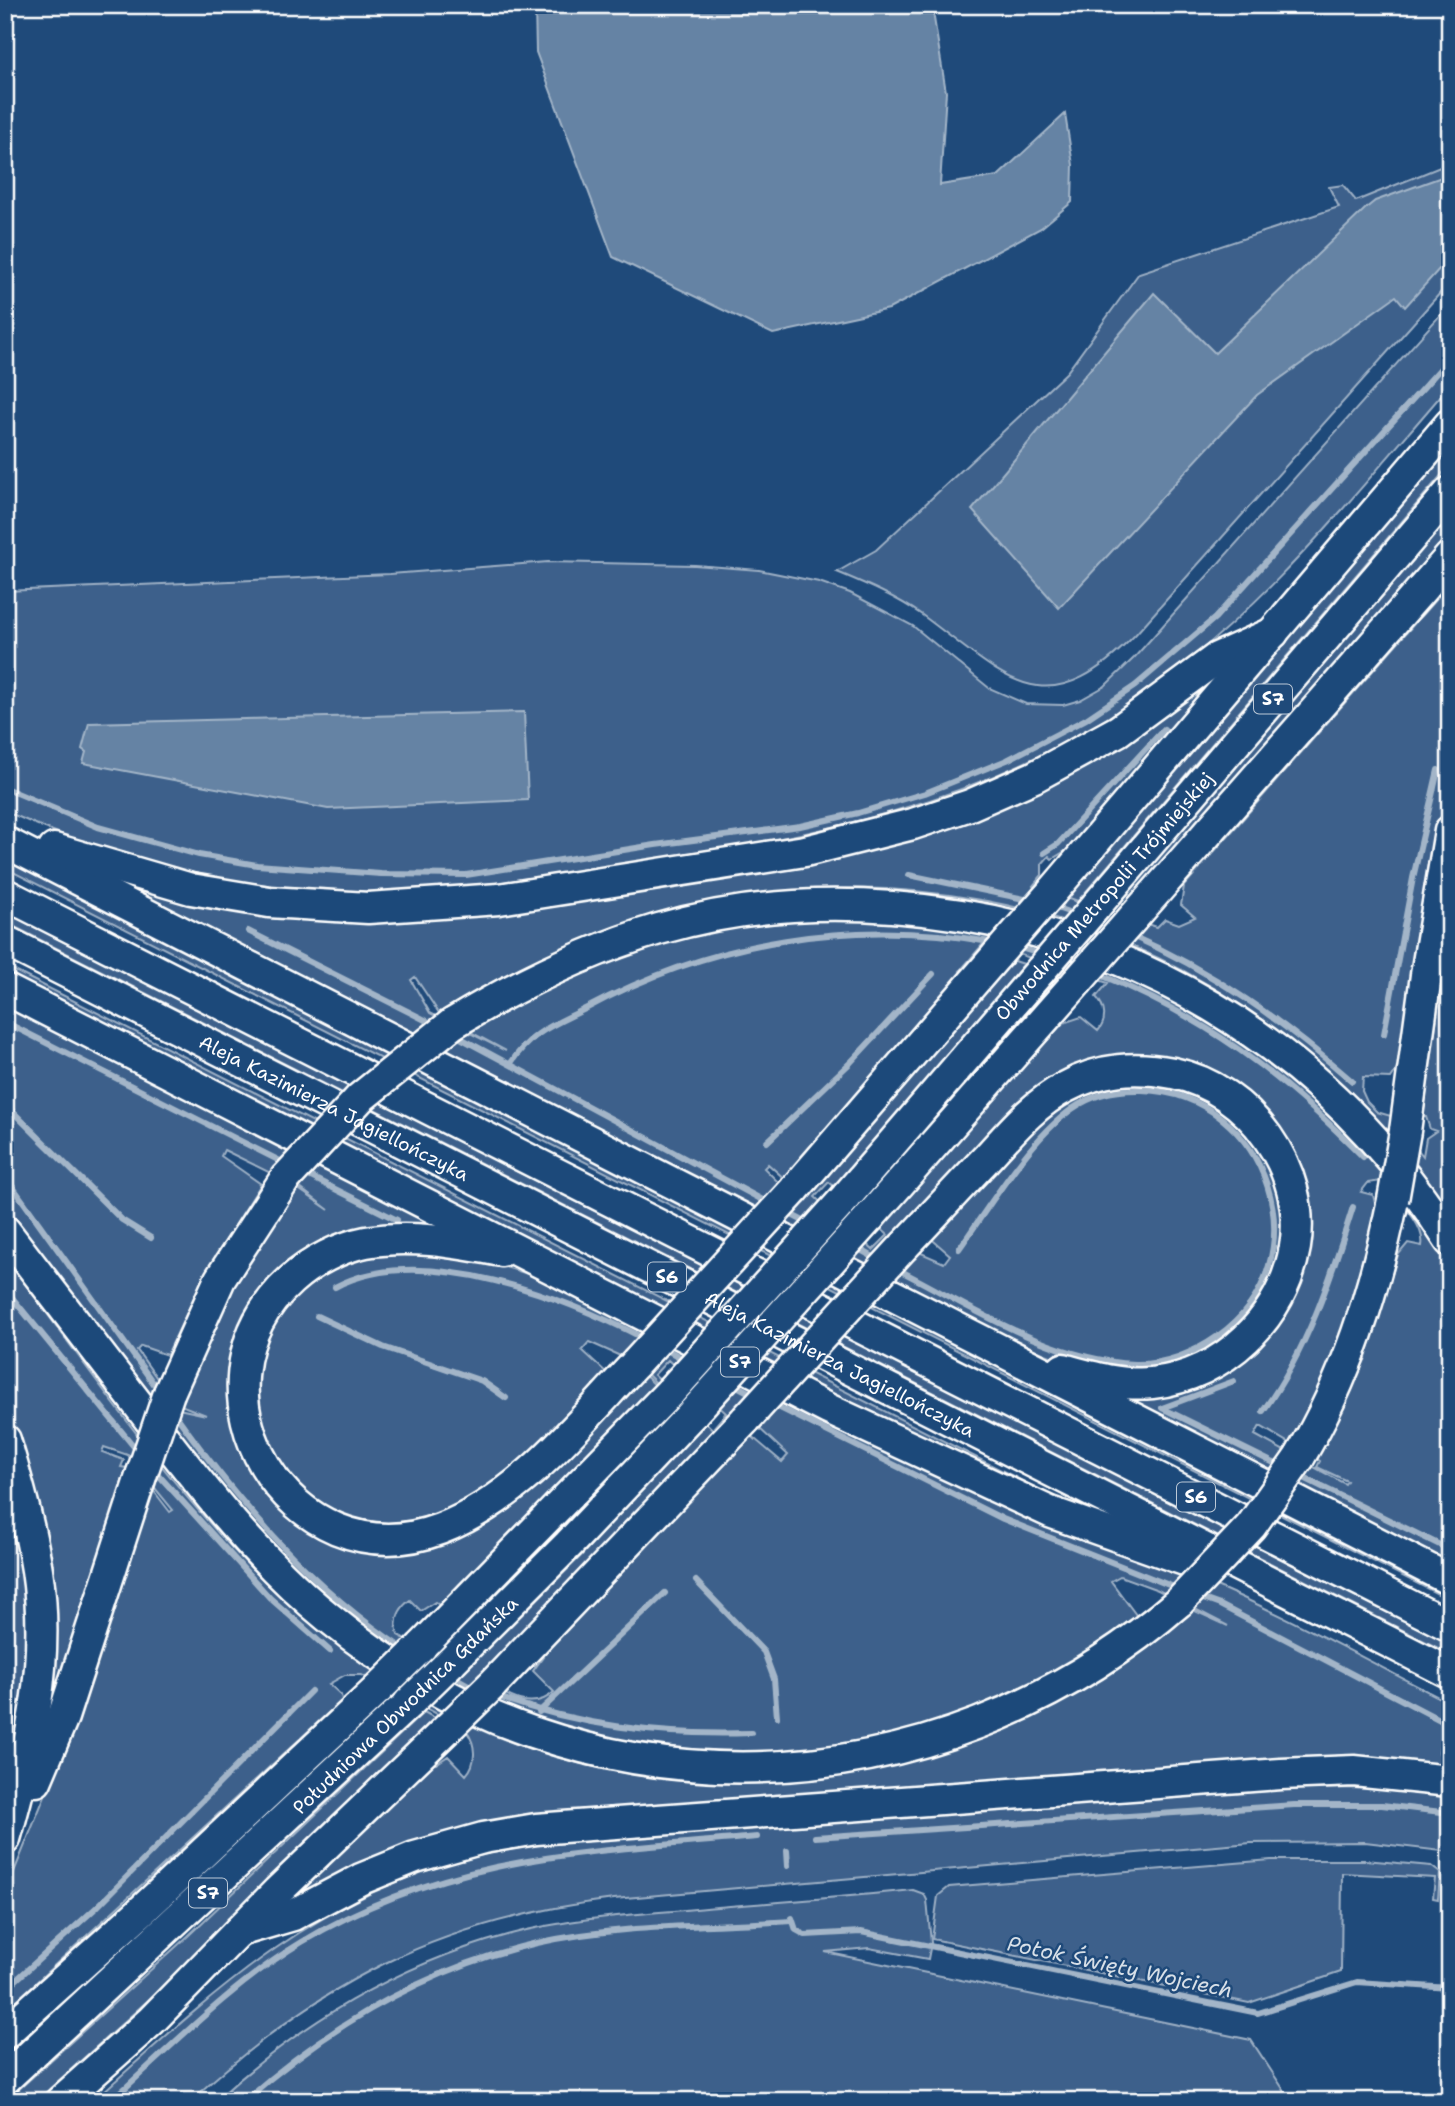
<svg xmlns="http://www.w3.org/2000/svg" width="1455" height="2106" font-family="'Shantell Sans',sans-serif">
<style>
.green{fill:#3c618b;stroke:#9eb0c5;stroke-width:2;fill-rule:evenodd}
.water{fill:#6583a4;stroke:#a3b5c8;stroke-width:2}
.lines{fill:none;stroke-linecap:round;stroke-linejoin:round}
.stream{stroke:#a3b5c8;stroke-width:6}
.highway-casing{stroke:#fff;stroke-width:35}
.highway{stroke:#1f4a7a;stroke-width:30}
.highway-bridge-casing{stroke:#fff;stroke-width:35;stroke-linecap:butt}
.highway-bridge{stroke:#1f4a7a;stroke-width:30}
.labels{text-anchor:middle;stroke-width:5;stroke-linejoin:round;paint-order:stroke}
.shield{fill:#1f4a7a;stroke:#bcc9d7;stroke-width:2}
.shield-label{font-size:18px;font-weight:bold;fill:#fff}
.street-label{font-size:19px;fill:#fff;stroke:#1f4a7a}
.water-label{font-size:21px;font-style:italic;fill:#d8e0e8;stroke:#1f4a7a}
</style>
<rect width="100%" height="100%" fill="#1f4a7a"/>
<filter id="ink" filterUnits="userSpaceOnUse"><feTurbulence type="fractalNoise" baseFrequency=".0143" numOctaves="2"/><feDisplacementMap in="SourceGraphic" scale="14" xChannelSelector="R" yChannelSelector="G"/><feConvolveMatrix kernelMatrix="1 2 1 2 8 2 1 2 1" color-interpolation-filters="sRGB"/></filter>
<g filter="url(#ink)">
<g class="green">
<path d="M 1450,163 L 1450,282 L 1135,635 C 1044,730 1005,676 922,615 C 897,597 866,584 837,572 L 876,550 L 1067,372 L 1139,273 L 1339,207 L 1329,187 L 1343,185 L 1356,201 Z"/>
<path d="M 1450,304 L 1450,385 C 1349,501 1252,626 1120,710 C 972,805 823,834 651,860 C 568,872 485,888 401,891 C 265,896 129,867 5,811 L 5,591 L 390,574 L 548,562 L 695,565 L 759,570 L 819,582 L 850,593 L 913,626 L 989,688 L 1026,704 L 1063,705 L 1080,700 L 1105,686 L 1134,658 Z"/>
<polygon points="1450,441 1450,465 1078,901 1058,894"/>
<path d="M 1450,509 L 1450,539 L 1120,915 L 1157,927 L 1165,919 L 1179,924 L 1195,917 L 1181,905 L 1184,886 L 1450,583 L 1450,779 L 1426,898 L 1404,1066 L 1399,1066 L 1391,1078 L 1363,1077 L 1362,1091 L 1367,1102 L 1377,1112 L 1391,1116 L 1423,1156 L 1426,1138 L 1436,1131 L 1430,1129 L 1426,1117 L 1423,1117 L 1450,923 L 1450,1212 C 1213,869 788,792 439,1013 L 415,977 L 411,980 L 430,1013 L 506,1051 L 463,1028 C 750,853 1082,880 1330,1111 C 1370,1149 1406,1193 1435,1239 C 1440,1247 1448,1256 1450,1264 C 1455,1288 1450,1325 1450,1351 C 1450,1423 1450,1495 1450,1568 L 1115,1397 L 1119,1394 C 1284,1405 1377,1208 1251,1100 C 1229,1080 1202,1065 1172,1060 C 1130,1053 1087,1059 1050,1082 C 999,1114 940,1196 898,1243 L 944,1263 L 950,1255 L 928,1236 C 971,1186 1014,1121 1075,1092 C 1111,1073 1156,1072 1193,1087 C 1342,1147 1303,1373 1142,1375 C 1102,1375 1061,1362 1024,1345 L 128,890 L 132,887 C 311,938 479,915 659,887 C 783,868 905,847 1021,795 C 1071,773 1118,746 1162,715 C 1182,701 1204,677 1226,667 L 1228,672 L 1071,853 L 1067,850 L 1052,859 L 1049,856 L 1042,864 L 1042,875 L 1033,886 L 1035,888 L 1109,912 ZM 984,943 L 1108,983 L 1096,997 C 1106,1007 1107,1021 1098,1031 L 1081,1017 L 1063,1023 L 878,1226 L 888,1235 L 873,1250 L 815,1197 L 829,1182 L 837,1189 L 1024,964 L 1002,957 L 818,1169 L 822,1173 L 804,1194 L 779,1183 L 764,1168 L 768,1164 L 787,1181 L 965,976 L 960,971 ZM 1381,1181 C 1394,1197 1426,1223 1422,1246 L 1408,1243 L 1398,1255 L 1366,1358 L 1317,1459 L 1320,1461 L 1317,1467 L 1347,1481 L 1345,1484 L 1255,1435 L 1260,1426 L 1294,1446 C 1335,1370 1362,1293 1381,1209 L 1376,1207 L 1373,1195 L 1361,1192 L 1368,1183 Z"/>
<polygon points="5,855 1450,1587 1450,1600 5,868"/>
<polygon points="5,912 1450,1644 1450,1654 5,922"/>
<polygon points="5,966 1080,1510 1053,1507 5,979"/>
<polygon points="1052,974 1065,978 861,1211 855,1205"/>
<path d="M 5,999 L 467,1233 L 463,1237 C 423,1229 382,1227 343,1240 C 246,1272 203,1391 261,1477 C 283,1509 316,1532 355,1541 C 391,1549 429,1544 463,1528 C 533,1494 585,1426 639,1370 L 654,1384 L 656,1383 L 643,1370 L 645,1367 L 589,1342 L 582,1350 L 610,1376 C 565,1422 522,1476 464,1505 C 314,1582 179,1401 297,1290 C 327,1262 368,1250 409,1251 C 531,1254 640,1326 746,1379 C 827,1420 908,1458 990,1497 C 1060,1531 1135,1552 1207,1582 C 1290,1617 1370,1662 1450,1703 L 1450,1768 L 1363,1761 L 1298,1762 L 560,1815 C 501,1822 443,1833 387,1855 C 353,1869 321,1892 286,1905 L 284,1900 L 289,1895 L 432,1760 L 436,1764 L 448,1756 L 466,1775 C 478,1762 475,1743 467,1732 C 461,1724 376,1683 362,1675 L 345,1675 L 329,1684 L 341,1695 L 342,1700 L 5,2011 L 5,1894 L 65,1746 L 145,1500 L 149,1501 L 153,1490 L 170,1512 L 173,1510 L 128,1455 L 104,1447 L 102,1452 L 124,1460 L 121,1467 L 127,1468 L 49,1710 L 44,1711 L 49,1640 L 45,1576 L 38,1536 L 5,1416 L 5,1257 C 102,1385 193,1526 317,1629 C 575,1845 944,1830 1193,1610 L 1228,1626 L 1158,1590 L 1120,1576 L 1111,1581 L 1139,1619 C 1102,1651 1059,1675 1016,1695 C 802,1796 543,1769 355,1624 C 270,1559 204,1473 139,1388 C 105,1343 71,1298 37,1253 C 27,1241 8,1223 5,1208 C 2,1187 5,1164 5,1143 C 5,1095 5,1047 5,999 ZM 224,1150 L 299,1187 L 329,1210 L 294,1186 C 245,1254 207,1325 178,1404 L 206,1415 L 179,1409 L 137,1350 L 141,1346 L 167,1355 L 207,1270 L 261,1184 L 221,1156 ZM 668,1360 L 726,1413 L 714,1427 L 721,1433 L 745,1408 L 768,1420 L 760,1429 L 788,1455 L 782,1462 L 749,1434 L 539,1653 L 543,1657 L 533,1671 L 554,1692 C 532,1713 505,1695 485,1682 L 722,1438 L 703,1420 L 581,1556 L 465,1671 L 440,1657 L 686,1404 L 679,1398 L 431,1653 L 398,1635 C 394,1621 398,1609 410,1600 L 421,1611 L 435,1602 L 439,1605 L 663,1383 L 654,1375 Z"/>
<polygon points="5,1481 23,1557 30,1659 5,1801"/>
<polygon points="424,1712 444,1723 205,1949 36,2101 6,2101 188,1936"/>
<path d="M 1363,1788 L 1450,1796 L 1450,1852 L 1365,1842 L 1251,1843 L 614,1899 C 438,1920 320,1982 190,2101 L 93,2101 C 208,1998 312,1898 466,1859 C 519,1845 574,1841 628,1836 L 1296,1789 Z"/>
<polygon points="1271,1860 1365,1860 1431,1866 1440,1873 1438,1899 1433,1898 1435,1878 1342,1873 1341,1972 1249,2003 932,1939 938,1896 949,1887"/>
<path d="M 913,1890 L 924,1894 L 927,1900 L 931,1943 L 928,1959 L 869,1948 L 825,1952 L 1251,2040 L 1291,2101 L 215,2101 C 301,2023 395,1966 507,1935 C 565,1919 626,1915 685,1910 C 761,1903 837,1898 913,1890 Z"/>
</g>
<g class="water">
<polygon points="535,5 943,5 933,12 946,92 940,185 998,176 1065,114 1073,165 1072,202 1041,228 889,309 773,334 613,257 536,52"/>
<polygon points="1450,174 1450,257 1405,307 1396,296 1257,395 1059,608 972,510 1154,293 1215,353 1365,209 1375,201"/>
<polygon points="524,712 528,800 328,809 83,763 86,752 82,749 89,723"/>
</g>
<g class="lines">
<g class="stream">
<polyline points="5,788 98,827 199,855 257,865 381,874 466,875 655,845 800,826 858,813 925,793 1007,760 1086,719 1135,686 1215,618 1450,358"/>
<polyline points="1044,853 1058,844 1164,729"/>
<polyline points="909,875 1034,901"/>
<polyline points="1051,906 1077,915"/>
<polyline points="248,931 437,1026"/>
<path d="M 1130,935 C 1213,971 1284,1022 1352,1081"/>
<polyline points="1017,947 1043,955"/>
<path d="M 1096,973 C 1207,1018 1280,1073 1363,1157"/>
<polyline points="5,1022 286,1164"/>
<polyline points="453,1034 770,1204"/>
<polyline points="1384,1034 1413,878 1438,770"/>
<path d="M 511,1063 C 530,1032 556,1024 587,1008 C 714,940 853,917 996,943"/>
<polyline points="5,1104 122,1220 151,1238"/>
<polyline points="767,1142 851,1062 933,974"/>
<polyline points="301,1172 397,1220"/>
<polyline points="5,1176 159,1391"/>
<polyline points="786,1212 811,1225"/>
<polyline points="855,1247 879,1260"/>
<path d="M 895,1268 C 970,1306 1048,1359 1134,1364 C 1164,1365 1194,1353 1218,1336 C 1324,1261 1269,1093 1142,1090 C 1116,1089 1093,1094 1072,1109 C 1028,1141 991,1204 959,1249"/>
<polyline points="1447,1278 1450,1283"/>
<path d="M 335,1287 C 422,1241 566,1298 647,1340"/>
<polyline points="5,1289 140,1454"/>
<polyline points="317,1316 383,1347 482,1381 506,1398"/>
<polyline points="663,1348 687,1361"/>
<polyline points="1234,1381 1162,1408 1282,1467"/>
<polyline points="731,1383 756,1396"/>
<polyline points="772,1404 1003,1519 1179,1589"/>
<path d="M 173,1411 C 239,1504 310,1587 405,1650"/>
<path d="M 1263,1411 C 1308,1349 1330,1280 1353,1207"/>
<polyline points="154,1470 270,1598 330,1651"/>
<polyline points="1298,1475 1450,1550"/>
<polyline points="696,1581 764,1652 774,1679 777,1717"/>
<polyline points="5,1596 9,1626 5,1702"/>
<polyline points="1195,1596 1220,1605 1446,1723 1441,1752"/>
<polyline points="449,1674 476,1689"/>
<path d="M 493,1695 C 578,1726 661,1736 751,1733"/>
<polyline points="539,1712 665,1593"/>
<polyline points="815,1837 1294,1805 1382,1805 1450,1813"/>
<polyline points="787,1851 788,1866"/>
<polyline points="792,1918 796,1930 805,1935 861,1932 1258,2013 1357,1982 1450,1988"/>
<polyline points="5,1990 98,1906 311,1691"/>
<path d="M 111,2101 C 172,2046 232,1984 302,1942 C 450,1853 592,1852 757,1837"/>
<path d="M 244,2101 C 328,2027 427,1968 537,1943 C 621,1924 708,1927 792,1921"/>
</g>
<defs>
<g id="highway">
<polyline points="5,842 1450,1580"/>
<polyline points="54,849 191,889 269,902 368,908 499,899 805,851 913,824 970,805 1034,777 1118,731 1217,658 1273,633"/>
<polyline points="1052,892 1450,424"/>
<polyline points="5,894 1450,1626"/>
<polyline points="1096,906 1450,492"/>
<polyline points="1133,918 1450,557"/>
<path id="s1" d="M 5,941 L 1450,1673"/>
<polyline points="5,989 828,1409 1050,1512 1210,1569"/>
<path d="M 452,1024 C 518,984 585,951 659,929 C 734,907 815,901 892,907 C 1124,924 1326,1043 1450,1241"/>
<polyline points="1405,1131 1426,975 1450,831"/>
<polyline points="794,1190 997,955"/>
<polyline points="846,1197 1041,970"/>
<polyline points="869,1218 1077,982"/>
<path d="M 5,1231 C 53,1294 101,1357 150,1420 C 204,1490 259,1561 328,1617 C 581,1825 934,1815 1180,1601"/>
<path d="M 904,1246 C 931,1218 957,1189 984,1161 C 1009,1134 1033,1104 1066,1087 C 1101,1068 1135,1066 1173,1073 C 1249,1088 1308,1170 1295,1247 C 1283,1318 1224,1375 1152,1383 C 1122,1386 1091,1377 1063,1369"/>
<path d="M 502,1251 C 457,1243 412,1234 366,1242 C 340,1247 311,1262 291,1280 C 173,1387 290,1585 440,1529 C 521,1498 578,1424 636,1363"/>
<polyline points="169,1393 220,1279 285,1179"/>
<path d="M 5,1440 C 18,1483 30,1526 37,1570 C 51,1662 30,1751 5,1839"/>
<path d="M 1299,1458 C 1347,1378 1374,1292 1393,1200"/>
<polyline points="421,1647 671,1391"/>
<polyline points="450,1663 568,1545 694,1412"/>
<polyline points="491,1686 746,1419"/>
<polyline points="36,1781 63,1717 142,1473"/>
<polyline points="239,1931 293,1915 361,1879 415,1857 483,1838 536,1829 1281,1774 1354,1771 1450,1781"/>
<polyline points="5,2033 139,1913 379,1688"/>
<polyline points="5,2079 409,1703"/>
<polyline points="61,2101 151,2021 278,1891 450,1726"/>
</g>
</defs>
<use href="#highway" class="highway-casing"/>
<use href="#highway" class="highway"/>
<defs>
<g id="highway-bridge">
<polyline points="997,955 1052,892"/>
<polyline points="1041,970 1096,906"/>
<polyline points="1077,982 1133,918"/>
<polyline points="285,1179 360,1098 452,1024"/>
<polyline points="1393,1200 1405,1131"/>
<polyline points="636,1363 794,1190"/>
<polyline points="671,1391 846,1197"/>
<polyline points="694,1412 869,1218"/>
<polyline points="746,1419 904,1246"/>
<polyline points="142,1473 169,1393"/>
<polyline points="1180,1601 1251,1526 1299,1458"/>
<polyline points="379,1688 421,1647"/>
<polyline points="409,1703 450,1663"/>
<polyline points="450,1726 491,1686"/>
</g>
</defs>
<use href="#highway-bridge" class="highway-bridge-casing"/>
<use href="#highway-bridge" class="highway-bridge"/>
</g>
</g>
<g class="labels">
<g class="shield">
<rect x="1254" y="684.5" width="38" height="29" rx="5"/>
<rect x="648" y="1262.5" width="38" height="29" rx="5"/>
<rect x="721" y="1347.5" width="38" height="29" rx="5"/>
<rect x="1177" y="1482.5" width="38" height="29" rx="5"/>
<rect x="189" y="1878.5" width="38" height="29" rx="5"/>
</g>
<g class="shield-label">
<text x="1273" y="705">S7</text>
<text x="667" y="1283">S6</text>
<text x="740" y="1368">S7</text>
<text x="1196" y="1503">S6</text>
<text x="208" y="1899">S7</text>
</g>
<g class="street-label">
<text transform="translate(1104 896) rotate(-49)" y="7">Obwodnica Metropolii Trójmiejskiej</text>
<text dy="7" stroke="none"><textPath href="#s1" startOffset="369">Aleja Kazimierza Jagiellończyka</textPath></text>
<text dy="7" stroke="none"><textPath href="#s1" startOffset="936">Aleja Kazimierza Jagiellończyka</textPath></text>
<text transform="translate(405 1705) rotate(-44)" y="7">Południowa Obwodnica Gdańska</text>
</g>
<g class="water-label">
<text transform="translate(1120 1967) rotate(12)" y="7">Potok Święty Wojciech</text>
</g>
</g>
<rect width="1455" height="2106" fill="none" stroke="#1f4a7a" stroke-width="28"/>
<rect x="14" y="14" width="1427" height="2078" fill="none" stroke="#fff" stroke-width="2.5" filter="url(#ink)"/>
</svg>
